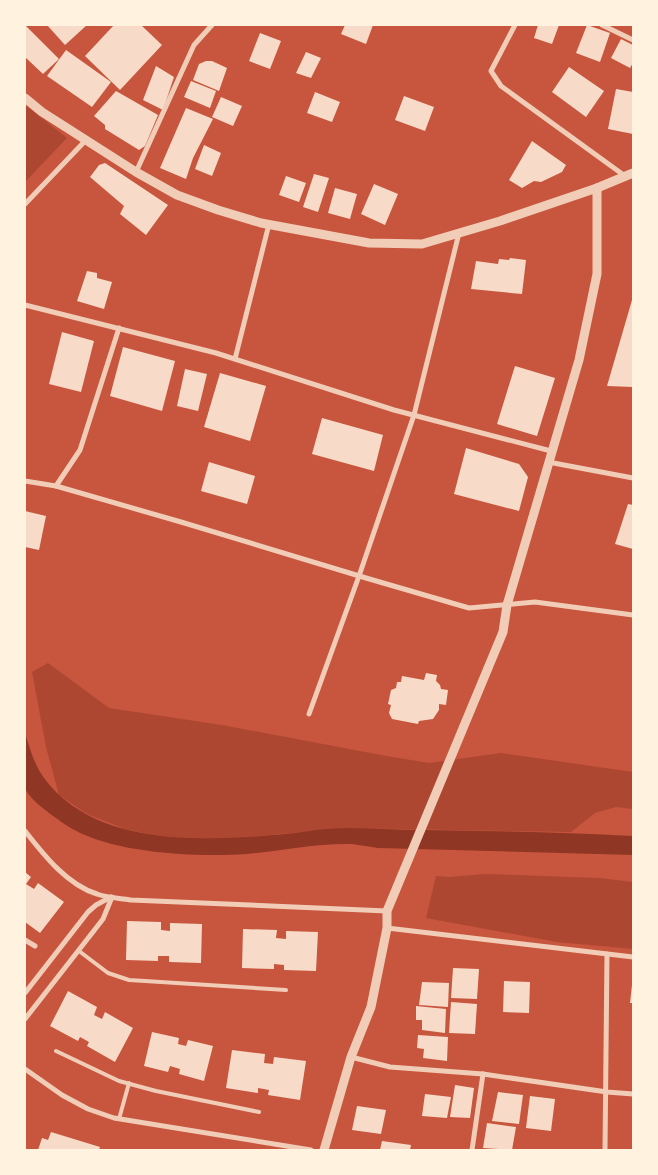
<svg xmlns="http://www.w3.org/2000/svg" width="658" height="1175" font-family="Montserrat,sans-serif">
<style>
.green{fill:#ae4732}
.water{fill:#8f3625}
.building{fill:#f7dbc8}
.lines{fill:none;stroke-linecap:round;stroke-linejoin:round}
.service{stroke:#f1ccb7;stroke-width:4}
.minor{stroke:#f1ccb7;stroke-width:5}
.tertiary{stroke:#f1ccb7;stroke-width:9}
</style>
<rect width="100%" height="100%" fill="#c8553d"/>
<g class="green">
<polygon points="25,105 67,138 25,182"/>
<polygon points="48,663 109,708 222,725 381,755 429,763 501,753 633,772 633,809 616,807 595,813 571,832 345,828 260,836 195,839 153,835 125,829 87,814 59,795 46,747 32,672"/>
<polygon points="485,874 600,878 633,882 633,949 557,942 426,918 436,876 449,877"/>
</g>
<path class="water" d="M 25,733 C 29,746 33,760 40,772 C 90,849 205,841 285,834 C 305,832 325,828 345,828 C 371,828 398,830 425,830 C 494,831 564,832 633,836 L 633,855 L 378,848 C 370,847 361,845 352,844 C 316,843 281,851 246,854 C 197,857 130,854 85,835 C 72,830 60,821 49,813 C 40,806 31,799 25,789 Z"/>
<g class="building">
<polygon points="25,25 59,59 43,74 25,57"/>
<polygon points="47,25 87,25 65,45"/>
<polygon points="114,25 141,25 162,45 120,90 85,56"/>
<polygon points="345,25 373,25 366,44 341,34"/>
<polygon points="538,25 559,25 552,44 534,38"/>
<polygon points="587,25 610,33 600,62 576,53"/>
<polygon points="260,33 281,41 270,69 249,61"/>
<polygon points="621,39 633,45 633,63 630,68 611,58"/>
<polygon points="66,50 111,82 92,107 47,76"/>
<polygon points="306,52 321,58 311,78 296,73"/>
<polygon points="206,61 212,61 227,68 219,91 193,80 199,64"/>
<polygon points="156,66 174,77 163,110 143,100"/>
<polygon points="569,67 604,91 586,117 552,92"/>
<polygon points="191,81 216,91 210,108 184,97"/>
<polygon points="616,89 633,92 633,134 608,129"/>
<polygon points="116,91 158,115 145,146 139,150 105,129 105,125 94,116"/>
<polygon points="315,92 340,102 332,122 307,113"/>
<polygon points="404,96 434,107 425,131 395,120"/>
<polygon points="221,97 242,106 233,126 212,117"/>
<polygon points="186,108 213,119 193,158 186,179 160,168"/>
<polygon points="532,141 566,165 562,172 541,182 534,181 522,188 509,180"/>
<polygon points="204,145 221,153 212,176 195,169"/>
<polygon points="105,163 168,205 146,235 120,214 124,206 90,177 99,165"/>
<polygon points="314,174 329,178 318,212 303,207"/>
<polygon points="286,176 306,183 299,202 279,195"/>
<polygon points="374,184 398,194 385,225 361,214"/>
<polygon points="335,188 357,194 350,219 328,213"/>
<polygon points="510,258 526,260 522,294 471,289 476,261 498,264 499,259 509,260"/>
<polygon points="87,271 97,273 97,278 112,282 104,309 77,301"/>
<polygon points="632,300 633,387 607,386"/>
<polygon points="62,332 94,341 81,392 49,384"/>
<polygon points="123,347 175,361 162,411 110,396"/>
<polygon points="515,366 555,378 537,436 497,424"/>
<polygon points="185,369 207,374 198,411 177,406"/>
<polygon points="220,373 266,386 250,441 204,427"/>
<polygon points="322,418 383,435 374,471 312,454"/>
<polygon points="466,448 519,464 528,477 519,511 454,494"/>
<polygon points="209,462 255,476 247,504 201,491"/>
<polygon points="628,504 633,505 633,549 615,544"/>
<polygon points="25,511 46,516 39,550 25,547"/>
<polygon points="426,673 437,675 436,681 440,685 441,689 448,690 446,705 439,704 439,710 433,719 419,721 418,724 392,719 389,713 391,705 388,704 391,690 396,688 397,682 401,682 402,676 424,680"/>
<polygon points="25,872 31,877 26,884 34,889 38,883 64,902 40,933 25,922"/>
<polygon points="127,921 161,922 161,930 170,931 170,923 202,924 201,963 169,962 169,956 158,956 158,961 126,960"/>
<polygon points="243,929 277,930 276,938 286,939 286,931 318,932 316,971 284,970 284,965 274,964 274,969 242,968"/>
<polygon points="453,968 479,969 477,999 451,998"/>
<polygon points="504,981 530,982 529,1013 503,1012"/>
<polygon points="422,982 449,983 448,1007 419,1005"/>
<polygon points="632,985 633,985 633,1003 630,1003"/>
<polygon points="68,991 97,1007 94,1015 102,1019 105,1012 133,1028 115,1062 87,1046 89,1042 80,1037 78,1041 50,1026"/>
<polygon points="451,1002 477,1004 475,1034 449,1033"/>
<polygon points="416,1006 446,1009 445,1033 422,1030 422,1020 416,1020"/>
<polygon points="152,1032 179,1038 178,1044 186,1046 188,1040 213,1046 204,1081 179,1074 180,1069 170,1066 168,1072 144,1066"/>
<polygon points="418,1035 448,1037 447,1061 423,1058 424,1049 417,1048"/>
<polygon points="232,1050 265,1054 264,1063 273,1064 274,1057 306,1061 300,1100 268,1095 269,1090 258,1088 258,1093 226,1088"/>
<polygon points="455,1085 474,1088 470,1118 450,1117"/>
<polygon points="498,1092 523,1095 519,1124 492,1121"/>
<polygon points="425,1094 451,1097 447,1118 422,1116"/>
<polygon points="530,1096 555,1099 551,1131 526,1128"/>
<polygon points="357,1106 386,1110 381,1134 352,1130"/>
<polygon points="487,1123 516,1127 512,1150 483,1148"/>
<polygon points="51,1132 100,1147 99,1150 38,1150 42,1138 48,1140"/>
<polygon points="382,1141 411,1145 410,1150 380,1150"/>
</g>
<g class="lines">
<g class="service">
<polyline points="79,951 108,973 129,980 286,990"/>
<polyline points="56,1051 119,1081 156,1091 259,1112"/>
<polyline points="119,1119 129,1083"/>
</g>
<g class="minor">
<polyline points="515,25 491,71 501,86 625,176"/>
<polyline points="602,25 633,40"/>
<polyline points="136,172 194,45 212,25"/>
<polyline points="25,204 86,140"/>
<polyline points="25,305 216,353 394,410 551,451"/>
<polyline points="235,359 269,224"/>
<polyline points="548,462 633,478"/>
<polyline points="25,481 56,486 181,522 366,578 469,608 535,602 633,615"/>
<polyline points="56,486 80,450 119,328"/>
<polyline points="309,714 359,576 414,415 459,233"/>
<path d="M 25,831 C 43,854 67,885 97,894 C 107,898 120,898 131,900 L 387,911"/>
<polyline points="387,928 633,957"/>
<polyline points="25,940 35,946"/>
<polyline points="25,993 88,912 96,905 111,897"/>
<polyline points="25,1019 103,919 112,897"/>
<polyline points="351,1057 390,1067 483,1074 607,1092 633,1094"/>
<polyline points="25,1069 62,1095 88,1109 114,1118 311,1150"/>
<polyline points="472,1150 483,1074"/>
<polyline points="605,1150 607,954"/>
</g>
<g class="tertiary">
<polyline points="25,98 42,112 136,172 177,195 218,210 261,223 369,243 422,244 500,221 597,188 633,173"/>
<polyline points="324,1150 351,1057 371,1007 387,928 387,911 503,632 507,605 579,360 597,274 597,188"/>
</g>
</g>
<rect width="658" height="1175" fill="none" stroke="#fff3e0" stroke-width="52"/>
</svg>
